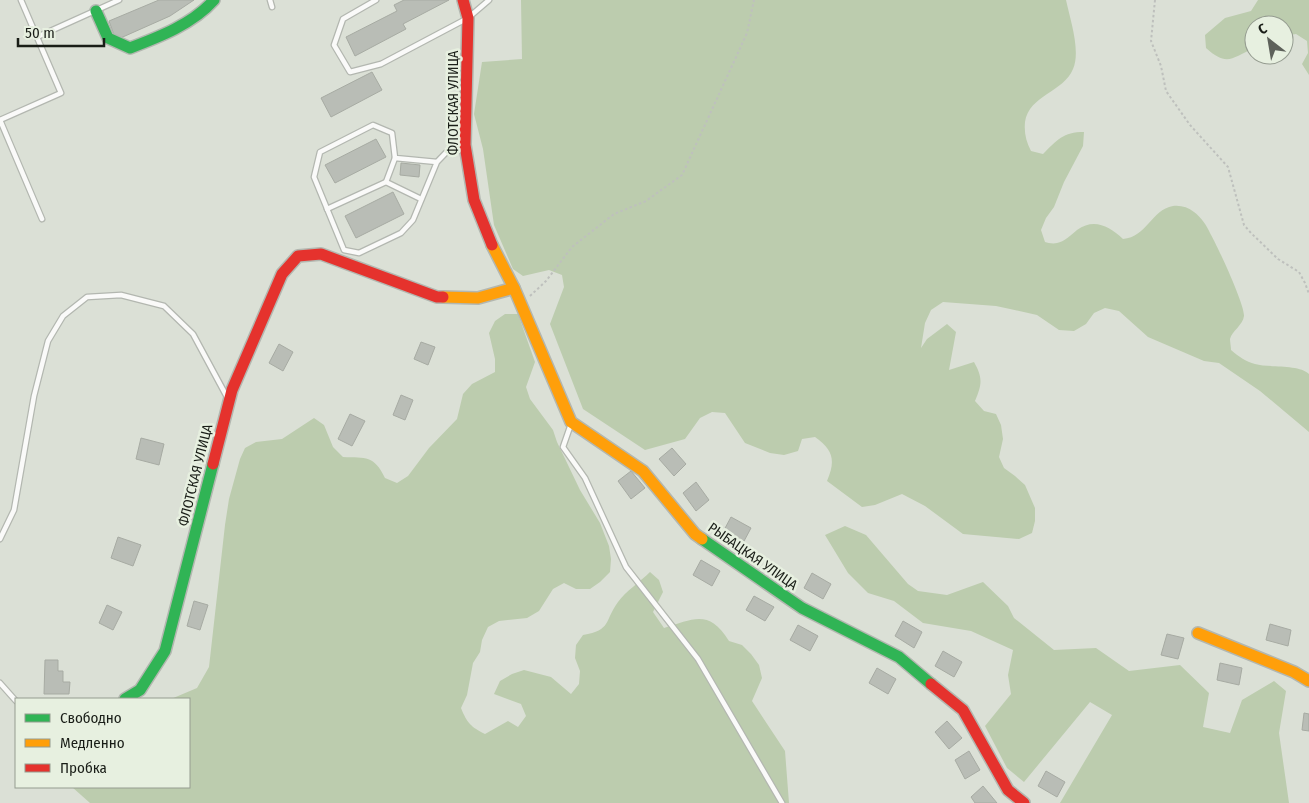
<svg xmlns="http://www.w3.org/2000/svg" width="1309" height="803" font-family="'Fira Sans Condensed',sans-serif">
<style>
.forest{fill:#bcccae}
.building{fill:#b9bdb6;stroke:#a7aba3}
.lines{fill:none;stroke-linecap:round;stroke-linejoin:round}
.lane-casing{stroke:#b3b7b0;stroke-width:7}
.fast-casing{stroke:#b3b7b0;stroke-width:14}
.slow-casing{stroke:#b3b7b0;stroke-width:14}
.jam-casing{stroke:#b3b7b0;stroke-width:14}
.path{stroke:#bec0bd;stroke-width:2;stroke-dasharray:2.5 2.5;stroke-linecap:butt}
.lane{stroke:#fafaf9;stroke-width:4.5}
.fast{stroke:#30b455;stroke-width:11}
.slow{stroke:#ff9f0a;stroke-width:11}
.jam{stroke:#e5322d;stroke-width:11}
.labels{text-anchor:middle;stroke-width:5;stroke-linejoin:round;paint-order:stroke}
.street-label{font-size:14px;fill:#191d17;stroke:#e7f0e0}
</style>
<rect width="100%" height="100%" fill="#dbe0d6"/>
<g class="forest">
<path d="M 521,0 L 1066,0 C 1070,19 1081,51 1073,69 C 1064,92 1029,95 1025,122 C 1024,133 1026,141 1031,151 L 1043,154 C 1057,140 1063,132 1084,132 L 1083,146 L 1064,182 L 1054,207 L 1046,218 L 1041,230 L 1045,242 C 1048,243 1053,244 1057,243 C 1064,242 1071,235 1077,230 C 1094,218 1109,226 1123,239 C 1147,237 1151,210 1173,206 C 1180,205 1188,207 1194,212 C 1201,217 1207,226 1210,233 C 1217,245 1245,305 1244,316 C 1243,325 1232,331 1230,339 C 1230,342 1231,347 1231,350 C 1238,356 1246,362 1255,364 C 1269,368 1299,364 1309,374 L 1309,432 L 1260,391 L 1219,363 L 1204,361 L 1148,337 L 1119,311 L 1105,308 L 1094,313 L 1086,324 L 1074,331 L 1059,330 L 1037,315 L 1010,309 L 996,306 L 943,302 L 931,310 L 925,323 L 921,348 L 927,339 L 947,324 L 956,332 L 949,370 L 974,362 C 983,378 982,384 975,401 L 984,411 L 996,414 L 1001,425 L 1003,439 L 999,457 L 1004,468 L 1015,476 L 1025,485 L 1035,508 L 1035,521 L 1032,533 L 1019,539 L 963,534 L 925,506 L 902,494 L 875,505 L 862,507 L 827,481 C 836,460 833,450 815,437 L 802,439 L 798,451 L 784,455 L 770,453 L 745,443 L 725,413 L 712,412 L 700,418 L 685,439 L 645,450 L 583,409 L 550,324 L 564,287 L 562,275 L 549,270 L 523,276 L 513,269 L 494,225 L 483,149 L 474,114 L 482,62 L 522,59 Z"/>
<path d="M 1258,0 L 1309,0 L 1309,75 L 1302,64 L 1308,53 L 1307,41 L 1296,34 L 1284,36 L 1284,25 L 1254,25 L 1254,48 C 1232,58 1227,67 1206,48 L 1205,35 L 1225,18 L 1251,11 Z"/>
<path d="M 505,314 L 518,314 L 535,362 L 526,387 L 530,399 L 553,430 L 557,442 L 580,490 L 600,523 L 609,546 L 611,559 L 610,572 L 600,582 L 590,589 L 576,589 L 564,583 L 553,589 L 539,611 L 527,618 L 499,621 L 488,627 L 482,640 L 480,652 L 473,663 L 467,695 L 461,708 C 467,723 471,727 485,734 L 508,721 L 518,727 L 526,716 L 521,704 L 494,694 L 500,681 L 512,674 L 524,670 L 551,677 L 571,694 L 579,684 L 580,671 L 575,658 L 576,645 L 583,635 C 612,630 604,621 618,602 C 626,591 640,582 650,572 L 659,580 L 663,592 L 653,612 L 664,628 C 694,619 709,609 729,641 L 742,645 L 751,654 L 759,665 L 762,678 L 752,701 L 785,751 L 789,803 L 90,803 L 72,787 L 189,787 L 189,699 L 171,699 L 197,688 L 209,667 L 225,525 L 229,499 L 240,459 L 245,448 L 256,442 L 282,439 L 314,418 L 324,425 L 333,447 L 343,457 C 366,458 374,455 385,478 L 397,483 L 408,476 L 429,448 L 457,419 L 463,394 L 472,384 L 495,372 L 495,359 L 489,333 L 495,321 Z"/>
<polygon points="845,526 866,535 908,584 918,591 947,595 983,582 1008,606 1014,618 1054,650 1096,648 1129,671 1180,665 1209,693 1203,727 1230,733 1242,700 1274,681 1286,691 1279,733 1289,803 1060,803 1112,715 1090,702 1024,782 1007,768 985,726 1011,694 1008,675 1013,650 971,631 923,623 894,601 868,593 848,573 825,535"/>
</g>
<g class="building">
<polygon points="159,0 194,0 170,16 116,40 109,21"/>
<polygon points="404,0 449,0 403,24 406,29 355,56 346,37 397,11 394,5"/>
<polygon points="372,72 382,90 331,117 321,98"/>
<polygon points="376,139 386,157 335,183 325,165"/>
<polygon points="401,163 420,165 419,177 400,175"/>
<polygon points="393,192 404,214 356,238 345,216"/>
<polygon points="421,342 435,347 428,365 414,359"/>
<polygon points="279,344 293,352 283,371 269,363"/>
<polygon points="401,395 413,400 405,420 393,415"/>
<polygon points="350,414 365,421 352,446 338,439"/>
<polygon points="141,438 164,444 159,465 136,459"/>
<polygon points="672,448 686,464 674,476 659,459"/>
<polygon points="631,471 645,488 631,499 618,481"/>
<polygon points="696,482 709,500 696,511 683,493"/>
<polygon points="731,517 751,528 743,543 723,532"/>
<polygon points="118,537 141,545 133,566 111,558"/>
<polygon points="701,560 720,571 712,586 693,575"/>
<polygon points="812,573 831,584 823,599 804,588"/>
<polygon points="754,596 774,607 765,621 746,610"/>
<polygon points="194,601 208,605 200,630 187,626"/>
<polygon points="107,605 122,612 113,630 99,623"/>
<polygon points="903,621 922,632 914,648 895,636"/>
<polygon points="1270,624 1291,630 1288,646 1266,640"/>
<polygon points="798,625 818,636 810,651 790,640"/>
<polygon points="1167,634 1184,638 1178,659 1161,655"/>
<polygon points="943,651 962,662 954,677 935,666"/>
<polygon points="45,660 58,660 58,671 63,671 63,682 70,682 69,694 44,694"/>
<polygon points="1220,663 1242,668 1239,685 1217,680"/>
<polygon points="877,668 896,679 888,694 869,683"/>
<polygon points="1304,713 1309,714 1309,731 1302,730"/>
<polygon points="947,721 962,738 949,749 935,732"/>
<polygon points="969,751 980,770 965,779 955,760"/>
<polygon points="1046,771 1065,782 1057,797 1038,786"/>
<polygon points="983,786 997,803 975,803 971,797"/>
</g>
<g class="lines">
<defs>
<g id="lane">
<polyline points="270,0 272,7"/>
<polyline points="376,0 343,19 334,45 350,72 381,64 468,18 489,0"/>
<polyline points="37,37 119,0"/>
<polyline points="0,120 61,93 21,0"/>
<polyline points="0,120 42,219"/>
<polyline points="437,162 395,158 392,133 373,125 320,152 314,177 344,250 359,253 401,233 413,220 437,162 462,136"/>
<polyline points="386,182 421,199"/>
<polyline points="327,209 386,182 395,158"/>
<polyline points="571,424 563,447 585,478 626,567 698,659 782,803"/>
<polyline points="0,539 14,510 34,396 48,341 63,316 87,297 121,295 164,306 193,334 227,397"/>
<polyline points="0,683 16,701"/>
</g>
<g id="fast">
<path d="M 96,11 L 108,38 L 130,48 C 159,37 193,24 214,0"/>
<polyline points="702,539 802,608 899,657 931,684"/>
<polyline points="125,699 140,690 165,651 213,464"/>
</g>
<g id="slow">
<polyline points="492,245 514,288 571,422 643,471 695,534 702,539"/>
<polyline points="443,297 478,298 514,288"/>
<polyline points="1198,633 1294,672 1309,681"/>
</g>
<g id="jam">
<polyline points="463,0 468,18 465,145 474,200 492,245"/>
<polyline points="213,464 232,390 282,274 298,256 321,254 437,297 443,297"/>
<polyline points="931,684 963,710 1008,790 1024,803"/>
</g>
</defs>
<use href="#lane" class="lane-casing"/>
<use href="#fast" class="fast-casing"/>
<use href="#slow" class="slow-casing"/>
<use href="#jam" class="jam-casing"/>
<g class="path">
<polyline points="1155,0 1151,41 1161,66 1166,91 1190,125 1228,167 1244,225 1251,233 1278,259 1299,272 1305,283 1309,294"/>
<polyline points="530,296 546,281 572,247 614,214 646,201 682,175 747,33 754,0"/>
</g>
<use href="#lane" class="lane"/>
<use href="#fast" class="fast"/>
<use href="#slow" class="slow"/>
<use href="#jam" class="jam"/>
</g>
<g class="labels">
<g class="street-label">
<text transform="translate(453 103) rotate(-90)" y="5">ФЛОТСКАЯ УЛИЦА</text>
<text transform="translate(195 475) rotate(-76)" y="5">ФЛОТСКАЯ УЛИЦА</text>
<text transform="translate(753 556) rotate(35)" y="5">РЫБАЦКАЯ УЛИЦА</text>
</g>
</g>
<rect x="15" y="698" width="175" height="90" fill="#e7f0e0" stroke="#959c90"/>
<rect x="25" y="714" width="25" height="8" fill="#30b455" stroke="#959c90"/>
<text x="60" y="723" font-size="15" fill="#191d17">Свободно</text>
<rect x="25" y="739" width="25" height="8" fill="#ff9f0a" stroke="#959c90"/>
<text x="60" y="748" font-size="15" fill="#191d17">Медленно</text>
<rect x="25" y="764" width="25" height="8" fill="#e5322d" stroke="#959c90"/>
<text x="60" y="773" font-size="15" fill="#191d17">Пробка</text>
<g transform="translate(1269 40) rotate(329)"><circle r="24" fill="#e7f0e0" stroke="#959c90"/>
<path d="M0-4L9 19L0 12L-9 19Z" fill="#5d615a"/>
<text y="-8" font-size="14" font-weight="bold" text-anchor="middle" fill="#191d17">С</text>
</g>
<path d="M18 38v8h86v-8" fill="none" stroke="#191d17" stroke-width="2.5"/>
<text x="25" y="38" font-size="15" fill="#191d17" stroke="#e7f0e0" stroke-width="4" paint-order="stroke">50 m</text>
</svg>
